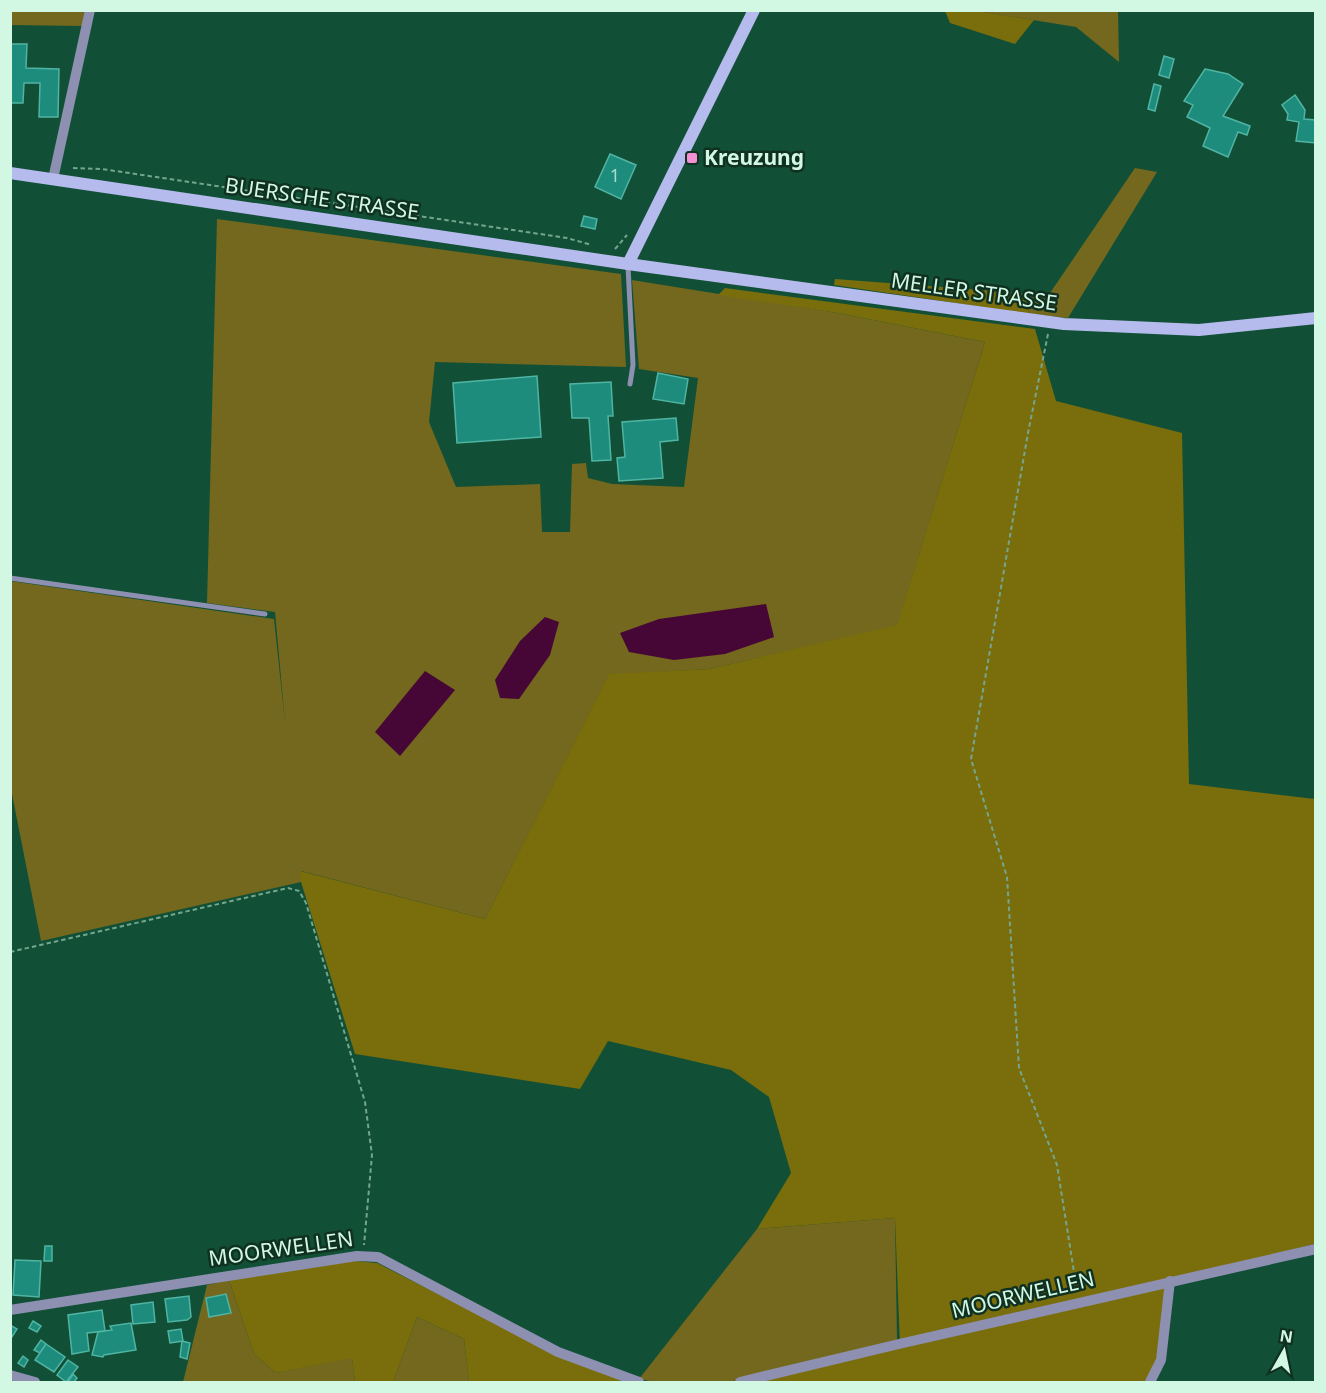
<svg xmlns="http://www.w3.org/2000/svg" width="1326" height="1393" font-family="'Noto Sans',sans-serif">
<style>
.green{fill:#73681d}
.forest{fill:#7a6d0c}
.water{fill:#460736}
.building{fill:#1e8c7c;stroke:#50b4a3;stroke-width:1.5}
.lines{fill:none;stroke-linecap:round;stroke-linejoin:round}
.path{stroke:#74a68e;stroke-width:2;stroke-dasharray:4.5 3;stroke-linecap:butt}
.service{stroke:#8d90b1;stroke-width:5}
.minor{stroke:#8d90b1;stroke-width:10}
.secondary{stroke:#b6bbee;stroke-width:12}
.poi-dot{fill:#f491d3;stroke:#103122;stroke-width:2}
.labels{text-anchor:middle;stroke-width:5;stroke-linejoin:round;paint-order:stroke}
.number-label{font-size:18px;fill:#a5ddc9}
.poi-label{font-size:21px;font-weight:bold;fill:#d2f8e3;stroke:#103122;text-anchor:start}
.street-label{font-size:21px;fill:#d2f8e3;stroke:#103122}
</style>
<rect width="100%" height="100%" fill="#115036"/>
<g class="green">
<polygon points="11,11 85,11 82,26 11,25"/>
<polygon points="977,11 1118,11 1119,62 1076,27"/>
<polygon points="1135,168 1157,172 1068,318 1030,314 1023,293 1050,293"/>
<polygon points="217,219 621,274 626,367 435,362 429,422 456,487 540,484 542,532 570,532 572,464 586,463 588,478 612,484 684,487 698,378 639,369 632,280 838,313 985,342 897,626 709,669 609,675 485,919 301,871 301,882 41,941 11,789 10,581 274,619 285,722 275,612 207,603"/>
<polygon points="895,1218 897,1340 729,1382 655,1382 639,1379 757,1229"/>
<polygon points="229,1280 254,1354 276,1373 352,1357 355,1382 183,1382 207,1285"/>
<polygon points="417,1317 464,1339 469,1382 393,1382"/>
</g>
<g class="forest">
<polygon points="945,11 977,11 1034,20 1015,44 950,23"/>
<polygon points="835,279 1023,293 1030,314 834,285"/>
<polygon points="725,288 1035,329 1056,401 1182,433 1189,784 1315,799 1315,1244 1167,1280 1158,1359 1147,1382 750,1382 900,1346 895,1218 757,1229 791,1173 769,1097 731,1070 608,1041 580,1089 355,1054 301,882 300,871 485,919 609,674 709,669 897,625 985,342 838,313 718,295"/>
<polygon points="355,1261 377,1263 556,1354 633,1382 469,1382 464,1339 417,1317 393,1382 355,1382 352,1358 276,1373 254,1354 229,1280"/>
</g>
<g class="water">
<polygon points="766,604 774,637 725,654 674,660 629,652 620,633 659,619"/>
<polygon points="545,617 559,622 550,655 519,699 500,698 495,680 520,641"/>
<polygon points="425,671 455,690 400,756 375,732"/>
</g>
<g class="building">
<polygon points="10,44 27,44 26,68 59,69 58,117 39,117 40,83 24,83 23,103 10,103"/>
<polygon points="1164,56 1174,59 1169,78 1159,75"/>
<polygon points="1205,69 1228,74 1243,84 1223,116 1250,126 1247,135 1238,132 1228,157 1203,146 1210,128 1187,117 1193,105 1184,101"/>
<polygon points="1154,84 1161,86 1155,111 1148,109"/>
<polygon points="1295,95 1305,110 1304,119 1316,120 1316,143 1296,141 1299,122 1287,120 1288,114 1282,105"/>
<polygon points="610,154 636,165 621,199 595,187"/>
<polygon points="584,216 597,219 595,229 581,226"/>
<polygon points="658,373 688,379 684,404 653,399"/>
<polygon points="537,376 541,437 457,443 453,383"/>
<polygon points="611,382 613,416 608,416 611,460 592,461 589,418 572,418 570,384"/>
<polygon points="676,418 678,440 660,442 663,478 619,481 617,458 625,457 622,422"/>
<polygon points="45,1246 52,1246 52,1261 44,1261"/>
<polygon points="15,1260 41,1261 39,1297 13,1295"/>
<polygon points="226,1294 231,1313 209,1317 206,1298"/>
<polygon points="189,1296 191,1317 187,1320 168,1322 165,1299"/>
<polygon points="153,1302 155,1322 133,1324 131,1305"/>
<polygon points="102,1310 105,1331 87,1333 89,1351 72,1354 68,1315"/>
<polygon points="33,1321 41,1326 37,1332 29,1328"/>
<polygon points="131,1323 136,1350 104,1355 103,1357 92,1355 98,1332 112,1330 110,1326"/>
<polygon points="10,1325 17,1329 10,1340"/>
<polygon points="181,1329 183,1341 170,1343 168,1331"/>
<polygon points="41,1340 46,1344 40,1353 34,1350"/>
<polygon points="182,1341 190,1343 187,1359 180,1357"/>
<polygon points="46,1344 65,1357 54,1372 35,1360"/>
<polygon points="23,1356 28,1360 24,1367 18,1363"/>
<polygon points="68,1360 78,1367 66,1382 57,1375"/>
<polygon points="73,1374 77,1378 74,1382 68,1382"/>
</g>
<g class="lines">
<g class="path">
<polyline points="73,168 102,169 567,238 592,245"/>
<polyline points="615,249 627,235"/>
<polyline points="1048,334 1028,433 971,759 1007,877 1019,1068 1057,1165 1077,1291"/>
<polyline points="10,952 288,888 299,891 306,903 365,1102 372,1155 364,1245"/>
</g>
<g class="service">
<polyline points="628,266 633,365 630,384"/>
<polyline points="10,578 265,614"/>
</g>
<g class="minor">
<polyline points="53,179 90,10"/>
<polyline points="10,1310 357,1256 378,1257 558,1352 639,1382"/>
<polyline points="10,1375 35,1382"/>
<polyline points="740,1382 899,1344 1316,1249"/>
<polyline points="1150,1382 1161,1360 1170,1281"/>
</g>
<g class="secondary">
<polyline points="10,173 628,264 1064,324 1199,330 1316,318"/>
<polyline points="628,264 754,10"/>
</g>
</g>
<rect class="poi-dot" x="686" y="152" width="12" height="12" rx="3"/>
<g class="labels">
<g class="number-label">
<text x="615" y="182">1</text>
</g>
<g class="poi-label">
<text x="704" y="165">Kreuzung</text>
</g>
<g class="street-label">
<text transform="translate(322 199) rotate(8)" y="7">BUERSCHE STRASSE</text>
<text transform="translate(974 292) rotate(8)" y="7">MELLER STRASSE</text>
<text transform="translate(281 1249) rotate(-8)" y="7">MOORWELLEN</text>
<text transform="translate(1023 1295) rotate(-13)" y="7">MOORWELLEN</text>
</g>
</g>
<rect width="1326" height="1393" fill="none" stroke="#d2f8e3" stroke-width="24"/>
<g transform="translate(1284 1351) rotate(9)" stroke="#103122" stroke-width="4.5" paint-order="stroke">
<path d="M0-4.5L10 22L0 15L-10 22Z" fill="#d2f8e3"/>
<text y="-9" font-size="16" font-weight="bold" text-anchor="middle" fill="#d2f8e3">N</text>
</g>
</svg>
